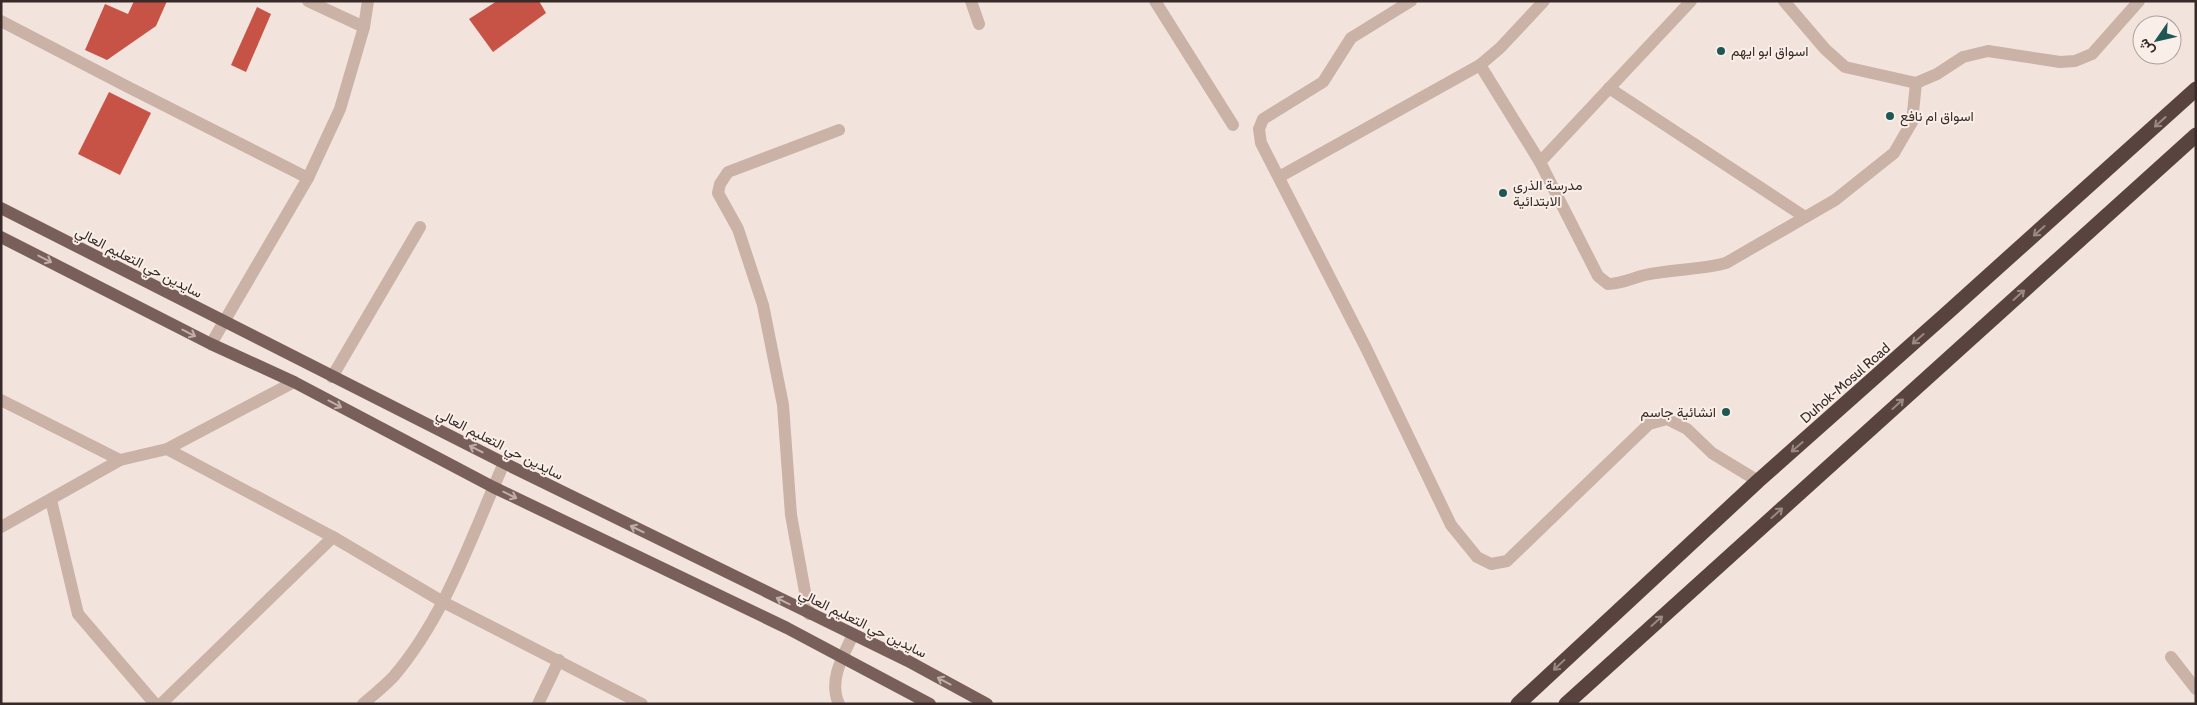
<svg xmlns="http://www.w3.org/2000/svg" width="2197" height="705" font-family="Cabin,Vazirmatn,sans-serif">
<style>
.building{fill:#c65346}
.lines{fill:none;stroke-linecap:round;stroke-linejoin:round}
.minor{stroke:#cab2a7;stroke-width:12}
.major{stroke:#795f59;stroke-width:12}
.highway{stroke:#58433f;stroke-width:15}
.oneway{stroke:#998883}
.oneway2{stroke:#c0aea8}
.poi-dot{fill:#1d5854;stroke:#faefe8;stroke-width:2}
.labels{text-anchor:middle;stroke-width:4;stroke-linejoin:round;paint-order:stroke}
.poi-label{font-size:14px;fill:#372a28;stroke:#faefe8;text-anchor:start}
.street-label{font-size:14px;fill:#372a28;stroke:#faefe8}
</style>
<rect width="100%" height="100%" fill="#f2e4dc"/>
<g class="building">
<polygon points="134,1 167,1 156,26 107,60 85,50 105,4 128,14"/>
<polygon points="497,1 539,1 546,13 493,52 469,19"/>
<polygon points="257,7 271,14 246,72 231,65"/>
<polygon points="109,92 151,113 120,175 78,154"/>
</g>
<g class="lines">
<g class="minor">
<polyline points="308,1 364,27"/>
<polyline points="971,1 979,24"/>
<polyline points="1155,1 1233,125"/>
<polyline points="1411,1 1351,38 1323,82 1263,119 1259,129 1261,143 1366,348 1451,525 1477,557 1491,564 1507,561 1649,424 1667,419 1687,429 1712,453 1758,481"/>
<polyline points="1784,1 1825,49 1845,67 1916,83 1937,74 1963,57 1988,51 2060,62 2075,61 2092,54 2139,1"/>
<polyline points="1,21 128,87 308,178"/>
<path d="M 1480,65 L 1540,162 L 1598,276 L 1608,284 C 1622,284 1632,278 1645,275 C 1672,269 1700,270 1726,263 L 1835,200 L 1894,153 L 1912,122 L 1916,83"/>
<polyline points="1609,88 1805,217"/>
<polyline points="1540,162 1691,1"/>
<polyline points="1279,177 1480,65 1500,48 1544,1"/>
<polyline points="211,344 308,178 340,109 364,27 368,1"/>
<polyline points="332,377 420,227"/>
<polyline points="1,400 120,460"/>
<polyline points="167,449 333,537 443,602 642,704"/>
<polyline points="51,500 78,614 155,704"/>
<polyline points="1,527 120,460 167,449 294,382"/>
<polyline points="809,614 791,515 783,405 763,305 738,229 718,193 720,184 728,172 839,130"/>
<polyline points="2171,657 2196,689"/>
<polyline points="161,704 333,537"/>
<path d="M 363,704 C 373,695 385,686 394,676 C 446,615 472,535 504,463"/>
<polyline points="538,704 559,660"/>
<path d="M 839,704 C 828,681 843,656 853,635"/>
</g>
<g class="major">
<polyline points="1,208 504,463 908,661 987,704"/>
<polyline points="1,237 211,344 294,382 493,487 787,628 930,704"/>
</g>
<g class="highway">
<polyline points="1518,704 1758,481 1946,314 2196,89"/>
<polyline points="1566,704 2196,135"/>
</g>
</g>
<defs><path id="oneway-shaft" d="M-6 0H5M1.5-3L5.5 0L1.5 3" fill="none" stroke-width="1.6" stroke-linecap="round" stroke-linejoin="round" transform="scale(1.25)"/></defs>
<g class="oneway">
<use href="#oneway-shaft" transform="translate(2160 122) rotate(138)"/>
<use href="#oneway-shaft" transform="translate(2039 231) rotate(138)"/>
<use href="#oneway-shaft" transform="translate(2019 295) rotate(-42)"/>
<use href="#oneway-shaft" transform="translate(1918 339) rotate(139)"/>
<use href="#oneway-shaft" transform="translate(1898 404) rotate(-42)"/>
<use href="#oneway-shaft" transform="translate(1797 447) rotate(139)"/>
<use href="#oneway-shaft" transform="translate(1777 513) rotate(-42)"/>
<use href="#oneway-shaft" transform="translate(1657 621) rotate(-42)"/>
<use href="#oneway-shaft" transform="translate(1559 665) rotate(137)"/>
</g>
<g class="oneway2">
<use href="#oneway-shaft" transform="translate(45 259) rotate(27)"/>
<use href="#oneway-shaft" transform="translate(189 333) rotate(27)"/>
<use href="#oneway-shaft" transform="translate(335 404) rotate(28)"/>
<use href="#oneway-shaft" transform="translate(476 449) rotate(-153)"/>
<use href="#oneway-shaft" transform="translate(510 495) rotate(26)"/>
<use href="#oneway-shaft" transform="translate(637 529) rotate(-154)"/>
<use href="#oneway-shaft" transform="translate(783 601) rotate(-154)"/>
<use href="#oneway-shaft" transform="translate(944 681) rotate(-152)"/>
</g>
<g class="poi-dot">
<circle cx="1721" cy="51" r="5"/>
<circle cx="1890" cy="116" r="5"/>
<circle cx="1503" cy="193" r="5"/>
<circle cx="1726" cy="412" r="5"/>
</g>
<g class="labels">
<g class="poi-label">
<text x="1731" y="56">اسواق ابو ايهم</text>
<text x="1900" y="121">اسواق ام نافع</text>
<text x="1513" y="190">مدرسة الذرى<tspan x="1513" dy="16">الابتدائية</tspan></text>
<text x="1716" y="417" text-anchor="end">انشائية جاسم</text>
</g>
<g class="street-label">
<text transform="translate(139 262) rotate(27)" y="5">سايدين حي التعليم العالي</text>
<text transform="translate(1845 383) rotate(-41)" y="5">Duhok-Mosul Road</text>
<text transform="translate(500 444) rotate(27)" y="5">سايدين حي التعليم العالي</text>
<text transform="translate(863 623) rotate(26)" y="5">سايدين حي التعليم العالي</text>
</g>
</g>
<rect width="2197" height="705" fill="none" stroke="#372a28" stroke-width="5"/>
<g transform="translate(2157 40) rotate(236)"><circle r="24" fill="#faefe8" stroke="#aca09b"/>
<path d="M0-4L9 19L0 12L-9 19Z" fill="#1d5854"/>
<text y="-8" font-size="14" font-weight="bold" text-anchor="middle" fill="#372a28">ش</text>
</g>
</svg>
